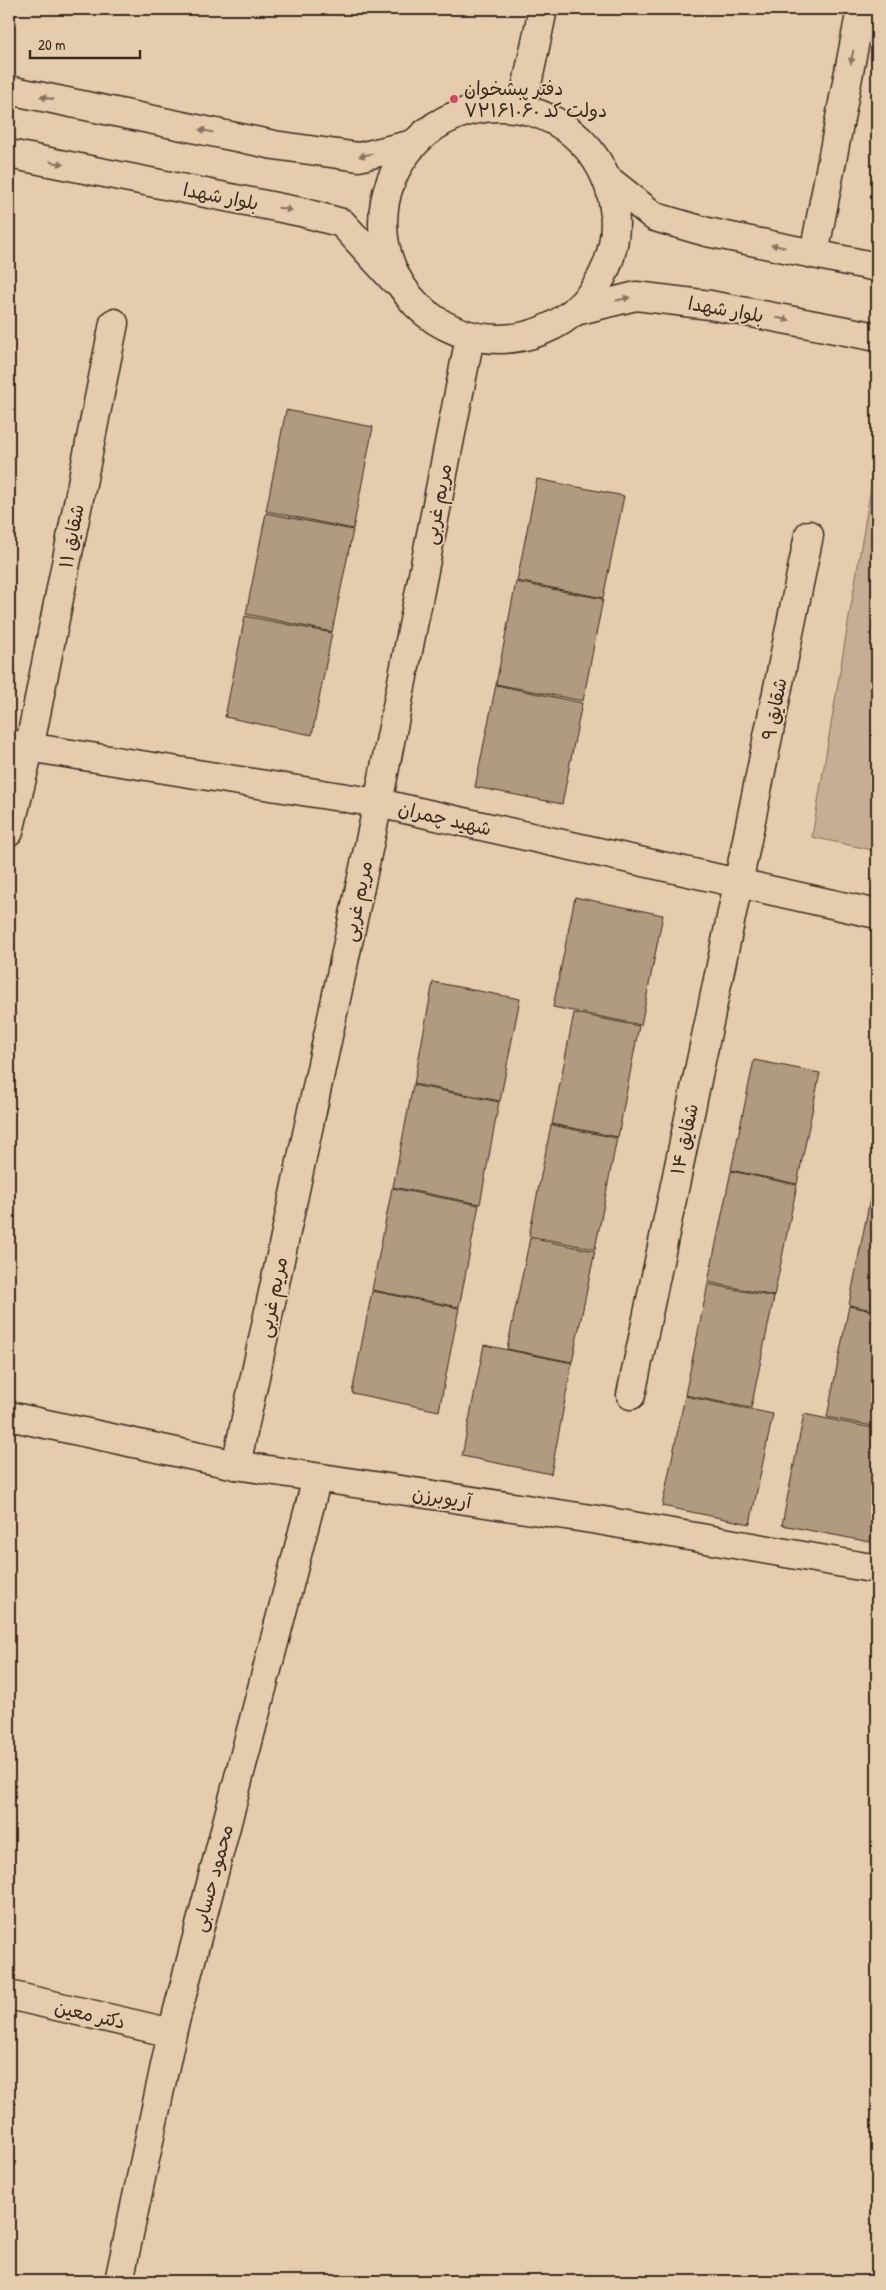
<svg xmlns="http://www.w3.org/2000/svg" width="886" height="2290" font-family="'Patrick Hand','Playpen Sans Arabic',sans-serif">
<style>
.green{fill:#c5ae93;stroke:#806c58}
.building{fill:#b09a80;stroke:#3b2a1e}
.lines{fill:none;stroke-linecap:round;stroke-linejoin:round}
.minor-casing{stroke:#3b2a1e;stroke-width:31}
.minor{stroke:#e4ccad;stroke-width:28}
.oneway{fill:#87735e}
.poi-dot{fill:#d1495b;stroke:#e4ccad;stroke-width:2}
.labels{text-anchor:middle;stroke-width:4;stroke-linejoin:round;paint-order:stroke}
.poi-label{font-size:19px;fill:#3b2a1e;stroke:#e4ccad;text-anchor:start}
.street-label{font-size:19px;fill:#3b2a1e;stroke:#e4ccad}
</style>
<rect width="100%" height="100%" fill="#e4ccad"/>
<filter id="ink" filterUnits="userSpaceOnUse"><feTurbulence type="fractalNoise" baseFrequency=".02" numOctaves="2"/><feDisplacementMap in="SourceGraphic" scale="10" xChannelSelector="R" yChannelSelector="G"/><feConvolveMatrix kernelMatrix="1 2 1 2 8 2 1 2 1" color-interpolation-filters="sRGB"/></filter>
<g filter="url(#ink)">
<polygon class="green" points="877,452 877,851 812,837"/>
<g class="building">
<polygon points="286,410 373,427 353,529 266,511"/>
<polygon points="537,479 624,496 603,598 517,581"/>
<polygon points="266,513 353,530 332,632 246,614"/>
<polygon points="516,582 603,599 583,701 496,684"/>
<polygon points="245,616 332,633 312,735 225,717"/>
<polygon points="496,685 582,703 562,804 475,787"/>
<polygon points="575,897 663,915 641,1025 553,1007"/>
<polygon points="433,982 520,999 500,1101 414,1084"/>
<polygon points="574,1013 639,1026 618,1137 552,1124"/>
<polygon points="877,1055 877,1077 873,1076"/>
<polygon points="754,1060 820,1073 797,1184 731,1170"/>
<polygon points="413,1085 499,1102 480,1204 393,1187"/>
<polygon points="551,1125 617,1138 595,1249 529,1236"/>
<polygon points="877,1165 877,1194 872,1193"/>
<polygon points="731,1171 797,1185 774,1296 708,1282"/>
<polygon points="392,1188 479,1205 459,1307 372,1290"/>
<polygon points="871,1194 877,1195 877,1311 849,1305"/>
<polygon points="530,1238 595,1251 572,1362 507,1349"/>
<polygon points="708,1284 774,1297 751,1408 685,1395"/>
<polygon points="372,1291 459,1308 439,1411 352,1393"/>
<polygon points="849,1306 877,1312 877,1427 827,1417"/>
<polygon points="484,1345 572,1363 551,1474 462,1456"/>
<polygon points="685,1396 773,1414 750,1524 662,1506"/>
<polygon points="804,1414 877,1429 877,1506 870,1542 782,1525"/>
</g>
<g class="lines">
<defs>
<g id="minor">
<polyline points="9,90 274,145 359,157 413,144"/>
<circle cx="499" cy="223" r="116"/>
<polyline points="522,108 543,9"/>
<polyline points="9,154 301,212 342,223 393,279"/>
<polyline points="606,178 655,217 707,232 877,267"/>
<polyline points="814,254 861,9"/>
<polyline points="576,311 636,296 710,305 877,337"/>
<polyline points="9,744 378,803 877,914"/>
<polyline points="9,832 29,749 114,323"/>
<polyline points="631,1395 738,884 809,535"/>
<polyline points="9,1416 236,1465 598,1520 877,1569"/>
<polyline points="236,1465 378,803 470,337"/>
<polyline points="9,1995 172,2033"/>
<polyline points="119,2281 172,2033 317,1478"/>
</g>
</defs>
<use href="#minor" class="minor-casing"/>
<use href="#minor" class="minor"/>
</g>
<defs><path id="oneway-solid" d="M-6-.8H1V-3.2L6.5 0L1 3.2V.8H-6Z" transform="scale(1.25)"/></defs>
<g class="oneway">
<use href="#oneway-solid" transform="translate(852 57) rotate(101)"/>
<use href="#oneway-solid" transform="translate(47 98) rotate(-168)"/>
<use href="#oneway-solid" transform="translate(206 131) rotate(-168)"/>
<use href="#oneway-solid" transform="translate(366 155) rotate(168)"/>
<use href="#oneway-solid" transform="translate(57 163) rotate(11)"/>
<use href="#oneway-solid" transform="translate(285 209) rotate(11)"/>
<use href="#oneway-solid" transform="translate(778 246) rotate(-169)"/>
<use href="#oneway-solid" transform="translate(623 299) rotate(-14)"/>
<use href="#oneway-solid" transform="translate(783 319) rotate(11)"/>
</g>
</g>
<circle class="poi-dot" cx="454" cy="99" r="5"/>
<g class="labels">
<g class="poi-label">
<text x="464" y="95">دفتر پبشخوان<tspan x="464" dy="22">دولت کد ۷۲۱۶۱۰۶۰</tspan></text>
</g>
<g class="street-label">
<text transform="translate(221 196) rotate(11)" y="7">بلوار شهدا</text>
<text transform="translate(726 309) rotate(10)" y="7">بلوار شهدا</text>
<text transform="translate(437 504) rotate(-79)" y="7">مریم غربی</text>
<text transform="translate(71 536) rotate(-79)" y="7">شقایق ۱۱</text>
<text transform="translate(774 709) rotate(-79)" y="7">شقایق ۹</text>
<text transform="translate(445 818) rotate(13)" y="7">شهید چمران</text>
<text transform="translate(357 901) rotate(-78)" y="7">مریم غربی</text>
<text transform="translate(684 1139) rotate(-78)" y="7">شقایق ۱۴</text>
<text transform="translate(272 1297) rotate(-78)" y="7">مریم غربی</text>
<text transform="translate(442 1497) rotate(9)" y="7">آریوبرزن</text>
<text transform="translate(212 1878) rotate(-75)" y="7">محمود حسابی</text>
<text transform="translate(90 2014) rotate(13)" y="7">دکتر معین</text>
</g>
</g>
<rect width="886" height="2290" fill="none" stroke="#e4ccad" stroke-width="30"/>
<rect x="15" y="15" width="856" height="2260" fill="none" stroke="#3b2a1e" stroke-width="2" filter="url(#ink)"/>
<path d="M30 50v8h110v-8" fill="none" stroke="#3b2a1e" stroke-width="2.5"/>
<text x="38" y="50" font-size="15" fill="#3b2a1e" stroke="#e4ccad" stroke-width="4" paint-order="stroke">20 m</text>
</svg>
